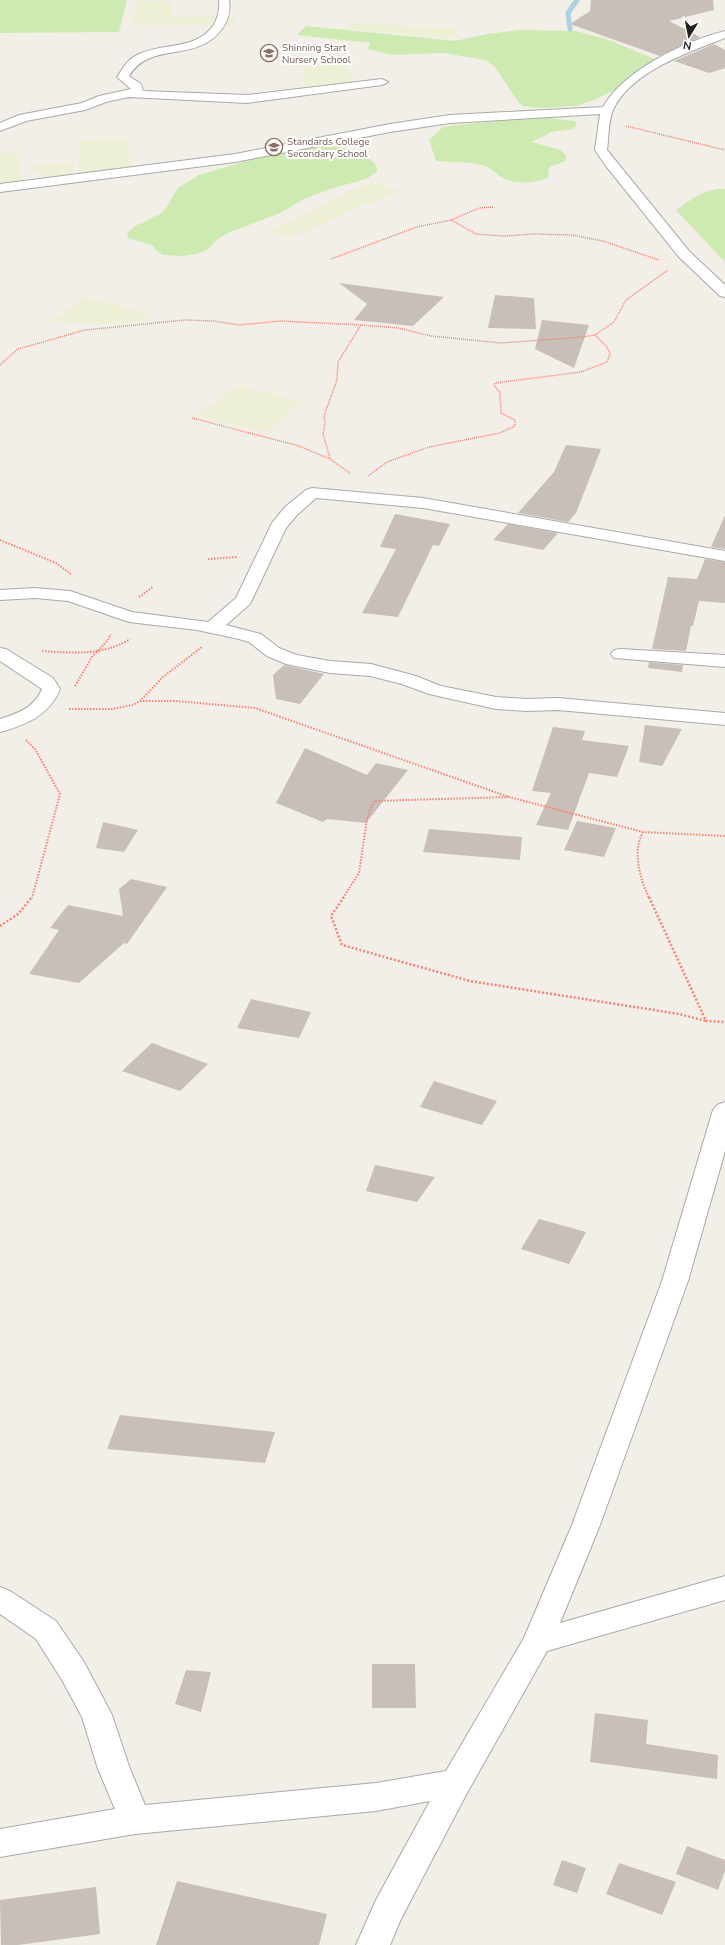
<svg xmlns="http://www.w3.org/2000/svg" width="725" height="1945" font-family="'Nunito Sans',sans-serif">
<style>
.farmland{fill:#eef0d5}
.grass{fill:#cdebb0}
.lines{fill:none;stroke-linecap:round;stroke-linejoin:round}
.stream{stroke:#aad3df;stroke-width:5}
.building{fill:#c7bfb8}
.street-casing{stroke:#a9a9a9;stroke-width:2}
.path-far2{stroke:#fa8072;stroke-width:1.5;stroke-dasharray:1 1;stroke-linecap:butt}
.path-far1{stroke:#fa8072;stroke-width:2;stroke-dasharray:1.5 1.5;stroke-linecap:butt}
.path{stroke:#fa8072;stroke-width:2.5;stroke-dasharray:2 2;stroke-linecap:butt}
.street{fill:#fff;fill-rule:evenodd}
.labels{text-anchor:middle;stroke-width:4;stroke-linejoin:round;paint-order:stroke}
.far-education-label{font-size:10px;fill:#785e54;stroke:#fff;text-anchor:start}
</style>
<rect width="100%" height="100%" fill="#f2efe9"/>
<g class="farmland">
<polygon points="137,0 171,2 173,17 221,16 236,18 232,26 132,25"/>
<polygon points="351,23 458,29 453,38 346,29"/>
<polygon points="347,64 353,82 304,86 304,67"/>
<polygon points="126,138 132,170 78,175 79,140"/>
<polygon points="0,153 17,153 23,180 0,183"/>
<polygon points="72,162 75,175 45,177 44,172 30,171 29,166"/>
<polygon points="371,183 401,191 364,205 343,216 290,238 267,230 310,213 331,199"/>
<polygon points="83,297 150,313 139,322 122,324 96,324 53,321"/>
<polygon points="237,385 300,401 265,433 196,416"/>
</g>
<g class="grass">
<polygon points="0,0 127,0 119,32 0,33"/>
<polygon points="306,26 455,41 487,34 519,30 576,31 609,40 662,62 617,89 594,100 577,106 540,108 523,106 519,103 495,67 485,60 444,53 391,55 368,49 370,43 297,35"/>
<path d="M 538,117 L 574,121 L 577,123 L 574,129 L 552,132 L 531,142 L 561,150 L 566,155 L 566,161 L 549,167 L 548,178 C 536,183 514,185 503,178 C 495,173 491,168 482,165 C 467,161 451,163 436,161 L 429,140 L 443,127 L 449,126 Z"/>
<path d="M 327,145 C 339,146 381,156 377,172 L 366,179 L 330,189 L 304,199 L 280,213 L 226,234 L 218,239 L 207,250 L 200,253 L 183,256 L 163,255 L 157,251 L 152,245 L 128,238 L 127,233 L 135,226 L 160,214 L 166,208 L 178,188 L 199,175 L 253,159 Z"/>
<path d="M 725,189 L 725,262 L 676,210 C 692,199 705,188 725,189 Z"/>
</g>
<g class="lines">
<polyline class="stream" points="570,29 568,13 577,0"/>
</g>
<g class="building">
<polygon points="591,0 713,0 714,10 669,21 700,37 660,56 570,24 590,11"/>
<polygon points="714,44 725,50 725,68 709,73 674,61"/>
<polygon points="339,283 444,297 413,326 354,320 367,304"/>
<polygon points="495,295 534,298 536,329 488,328"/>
<polygon points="542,320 589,325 574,368 535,349"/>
<polygon points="566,445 601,449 576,513 568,522 518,513 554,472"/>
<polygon points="395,514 450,524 439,546 433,545 398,617 362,613 396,549 380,547"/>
<polygon points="725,515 725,549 711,547"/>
<polygon points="508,524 558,533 543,550 493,540"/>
<polygon points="705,559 725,562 725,603 699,601 693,626 691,626 686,651 652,649 668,577 697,579"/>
<polygon points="649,662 683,665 682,672 648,668"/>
<polygon points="284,665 324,674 300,704 276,699 273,675"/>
<polygon points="645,725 682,729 662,766 639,762"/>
<polygon points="553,727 585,731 582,740 629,746 617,777 589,773 568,830 536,825 551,793 532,791"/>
<polygon points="305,748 367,775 376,763 408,770 366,823 327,819 323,822 276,803"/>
<polygon points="577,821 616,828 604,857 564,850"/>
<polygon points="103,822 138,830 124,852 96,848"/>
<polygon points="429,829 522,837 520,860 423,852"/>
<polygon points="131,879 167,887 127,944 124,943 79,983 29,974 59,930 50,928 68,905 123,916 119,889"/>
<polygon points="251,999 311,1012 299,1038 237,1028"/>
<polygon points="152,1043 208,1064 180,1091 122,1071"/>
<polygon points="434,1081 497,1101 482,1125 420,1107"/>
<polygon points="375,1165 435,1177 417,1202 366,1191"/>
<polygon points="539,1219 586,1232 569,1264 521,1249"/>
<polygon points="120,1415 275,1432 265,1463 107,1449"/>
<polygon points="372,1664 415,1664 416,1708 372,1708"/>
<polygon points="186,1670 211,1672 201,1712 175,1704"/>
<polygon points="595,1713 648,1720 646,1744 718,1755 717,1779 590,1762"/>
<polygon points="687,1846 725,1860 725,1871 718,1890 676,1874"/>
<polygon points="562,1860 586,1868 577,1893 553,1885"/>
<polygon points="619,1863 676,1882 662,1915 606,1894"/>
<polygon points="177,1881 327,1914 319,1945 156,1945"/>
<polygon points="96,1887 100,1934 18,1945 1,1945 0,1900"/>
</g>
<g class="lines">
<defs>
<g id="street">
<path d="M 219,0 L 229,0 C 231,11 228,20 222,29 C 196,64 151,40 129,76 L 141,84 L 143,91 L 247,95 L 382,79 L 388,82 L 382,85 L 247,103 L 129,97 L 106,102 L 85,110 L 26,121 L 0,131 L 0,123 L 19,115 L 82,103 L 99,96 L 131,89 L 117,77 C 123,68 127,60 137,55 C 163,42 194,51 213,26 C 218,18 220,9 219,0 Z"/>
<path d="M 725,31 L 725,38 C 689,52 630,72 613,110 C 608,122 609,137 607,150 L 689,251 L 725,285 L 725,297 L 720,296 L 679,257 L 606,166 L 595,150 L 600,114 L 450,123 L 390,132 L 235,162 L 0,192 L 0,184 L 235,154 L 390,124 L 450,115 L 603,107 C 624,70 685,41 725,31 Z"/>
<polygon points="312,488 423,498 725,551 725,561 423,508 316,498 297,515 286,528 250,604 226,625 261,634 279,648 297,655 330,661 371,664 416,676 441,686 496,697 527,699 558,698 725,713 725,725 558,710 527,711 496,709 429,694 402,684 370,676 330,673 286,664 267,656 249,642 239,639 197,630 129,622 68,601 35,598 0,600 0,590 35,588 70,591 132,612 208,622 236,598 272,523 285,507 306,490"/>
<path d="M 0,648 L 6,649 L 53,678 L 60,689 C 50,715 26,725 0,732 L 0,719 C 18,713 34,708 42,689 L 0,661 Z"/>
<polygon points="620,649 725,655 725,667 614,658 611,654 614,650"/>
<polygon points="725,1102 725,1151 688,1281 600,1525 560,1623 725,1576 725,1600 547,1651 467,1793 401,1919 390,1945 356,1945 376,1900 430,1801 376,1811 135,1834 0,1857 0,1829 115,1809 98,1769 82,1717 62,1680 36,1639 0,1614 0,1587 10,1591 56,1621 84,1662 112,1715 130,1769 145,1805 376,1783 446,1771 524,1638 572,1525 662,1281 713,1110 717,1105"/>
</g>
</defs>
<use href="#street" class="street-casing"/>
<g class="path-far2">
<polyline points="626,126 725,150"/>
<polyline points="451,220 476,234 504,236 534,234 572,235 603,241 659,260"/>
<polyline points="331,259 417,227 451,220 479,208 494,207"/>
<polyline points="0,365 18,349 85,330 185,320 214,321 239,325 281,321 361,325 398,328 431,336 501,343 583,337 595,335 614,322 626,300 668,270"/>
<polyline points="192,418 299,446 330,459 351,474"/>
<polyline points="330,458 323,434 325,423 324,416 337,380 338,362 361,325"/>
<polyline points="368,476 387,462 429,447 500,433 515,426 515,420 501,413 500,393 494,385 495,383 581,372 607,362 610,354 607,347 595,335"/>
</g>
<g class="path-far1">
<polyline points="0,540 56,563 71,574"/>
<polyline points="208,559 237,557"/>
<polyline points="139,597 153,587"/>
<path d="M 42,651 C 73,653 103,656 130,639"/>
<polyline points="75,686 92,657 107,641 111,634"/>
<polyline points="140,701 176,701 255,708 509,797 643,832 725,836"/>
<polyline points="69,709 112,709 133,705 140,701 163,677 202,647"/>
<polyline points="26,740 35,749 60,794 32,898"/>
<path d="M 643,832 C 632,852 640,878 649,898"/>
<polyline points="343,898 359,873 367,819 374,801 509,797"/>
</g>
<g class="path">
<polyline points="344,897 331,916 342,945 470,981 679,1014 706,1021"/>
<polyline points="649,897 706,1021 725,1022"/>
<polyline points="0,926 18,914 32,897"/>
</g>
<use href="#street" class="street"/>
</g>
<defs>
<symbol id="school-ring" viewBox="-11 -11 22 22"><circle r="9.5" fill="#fff" stroke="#8d6e63" stroke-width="1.5"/><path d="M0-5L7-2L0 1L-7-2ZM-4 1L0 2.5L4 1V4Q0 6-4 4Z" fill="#8d6e63"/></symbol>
<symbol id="university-ring" viewBox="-11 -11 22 22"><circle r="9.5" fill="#fff" stroke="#8d6e63" stroke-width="1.5"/><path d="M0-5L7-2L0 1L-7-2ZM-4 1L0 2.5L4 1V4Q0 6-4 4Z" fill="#8d6e63"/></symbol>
</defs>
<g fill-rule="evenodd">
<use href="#school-ring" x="259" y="43" width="20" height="20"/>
<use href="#university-ring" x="264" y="137" width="20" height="20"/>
</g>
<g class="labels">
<g class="far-education-label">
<text x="282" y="51">Shinning Start<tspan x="282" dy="12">Nursery School</tspan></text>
<text x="287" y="145">Standards College<tspan x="287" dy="12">Secondary School</tspan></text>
</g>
</g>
<g transform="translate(689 36) rotate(190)" stroke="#ffffff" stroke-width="3" paint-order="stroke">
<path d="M0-3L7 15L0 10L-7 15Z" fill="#222222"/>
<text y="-6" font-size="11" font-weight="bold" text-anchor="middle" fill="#222222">N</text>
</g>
</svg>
